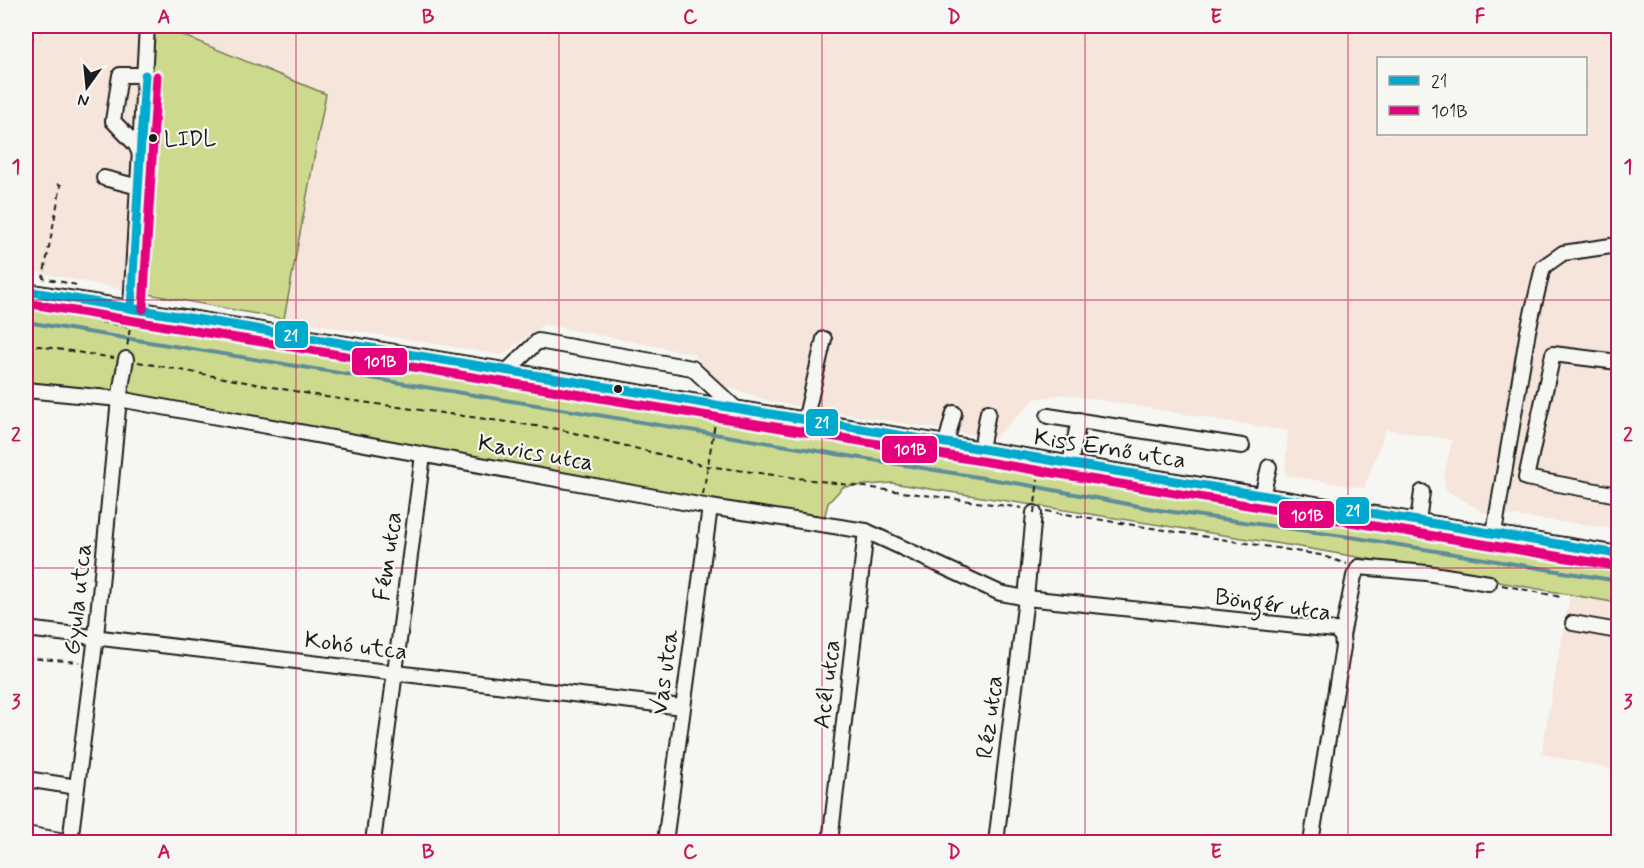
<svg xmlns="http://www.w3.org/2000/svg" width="1644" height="868" font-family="Mynerve,sans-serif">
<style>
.built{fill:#f5e5db;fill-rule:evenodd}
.green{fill:#cdd98d;stroke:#747a54;stroke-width:1.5}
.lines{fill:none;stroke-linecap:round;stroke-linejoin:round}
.stream{stroke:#5f8d98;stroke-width:4}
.minor-casing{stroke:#1c1c1c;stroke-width:18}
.path{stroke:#1c1c1c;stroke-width:2;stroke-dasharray:6 4.5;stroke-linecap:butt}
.minor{stroke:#f6f6f2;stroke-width:14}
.path-bridge{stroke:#1c1c1c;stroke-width:2;stroke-dasharray:6 4.5;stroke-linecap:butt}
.bus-1-casing{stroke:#f6f6f2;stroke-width:14}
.bus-2-casing{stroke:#f6f6f2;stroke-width:14}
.bus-1{stroke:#00a9ce;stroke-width:9}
.bus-2{stroke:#e5007d;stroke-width:9}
.grid{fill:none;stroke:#c2185b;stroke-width:1.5;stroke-opacity:0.55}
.bus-dot{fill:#1c1c1c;stroke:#f6f6f2;stroke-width:2}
.labels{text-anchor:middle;stroke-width:4.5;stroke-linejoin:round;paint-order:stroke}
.bus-label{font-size:22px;fill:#1c1c1c;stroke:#f6f6f2;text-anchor:start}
.street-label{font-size:24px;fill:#1c1c1c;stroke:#f6f6f2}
.line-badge{stroke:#f6f6f2;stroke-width:2}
.badge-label{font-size:16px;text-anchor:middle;font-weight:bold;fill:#fff}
.neatline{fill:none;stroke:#c2185b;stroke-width:2}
.grid-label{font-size:20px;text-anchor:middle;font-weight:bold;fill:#c2185b}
</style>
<rect width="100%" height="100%" fill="#f6f6f2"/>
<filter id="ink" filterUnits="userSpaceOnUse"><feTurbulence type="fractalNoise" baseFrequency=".0167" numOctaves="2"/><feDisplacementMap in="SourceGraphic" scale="12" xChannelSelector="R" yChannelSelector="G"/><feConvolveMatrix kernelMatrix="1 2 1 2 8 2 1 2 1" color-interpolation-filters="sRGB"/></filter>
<g filter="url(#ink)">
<g class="built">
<polygon points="26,26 153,26 142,293 26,270"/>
<path d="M 160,26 L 1618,26 L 1618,529 L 1483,512 L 1445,489 L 1444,476 L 1452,440 L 1386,429 L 1364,488 L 1285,475 L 1288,431 L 1063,394 L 1035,399 L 994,438 L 773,402 L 718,384 L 694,354 L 544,324 L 502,355 L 284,319 L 326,94 ZM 1378,58 L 1586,58 L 1586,134 L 1378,134 Z"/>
<polygon points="1570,595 1618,603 1618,770 1541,754"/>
</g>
<g class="green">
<polygon points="153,26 160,26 326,94 284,319 142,293"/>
<polygon points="26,307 616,403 848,445 1618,569 1618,603 1300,547 892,483 843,487 828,503 824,519 26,384"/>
</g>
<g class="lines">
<polyline class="stream" points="26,322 1027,485 1159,510 1357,538 1618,581"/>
<defs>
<g id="minor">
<polyline points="141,156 136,145 113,121 120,75 145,75"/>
<polyline points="104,178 139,187"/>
<polyline points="26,291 1618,554"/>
<polyline points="131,308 147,26"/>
<polyline points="1618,362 1553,354 1526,478 1618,495"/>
<polyline points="507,371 538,341 692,368 734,407"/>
<polyline points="26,390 119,399 710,507 866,531 1000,593 1026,598 1335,630 1342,636 1343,647 1311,842"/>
<polyline points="1048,416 1242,446"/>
<polyline points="805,421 824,339"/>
<polyline points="946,443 954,413"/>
<polyline points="981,449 988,412"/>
<polyline points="1070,464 1079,420"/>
<polyline points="1262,496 1269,467"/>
<polyline points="1418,521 1422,492"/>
<polyline points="1494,533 1528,331 1543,267 1563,253 1618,245"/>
<polyline points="1573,623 1618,631"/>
<polyline points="26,629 682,707"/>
<polyline points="1342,636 1354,576 1359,567 1427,573 1489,583"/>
<polyline points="26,779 77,787"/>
<polyline points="26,834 70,842"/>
<polyline points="70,842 96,636 119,399 126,359"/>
<polyline points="373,842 423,455"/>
<polyline points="665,842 710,507"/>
<polyline points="830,842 866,531"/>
<polyline points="996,842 1026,598 1034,513"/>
</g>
</defs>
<use href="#minor" class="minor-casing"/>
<g class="path">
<polyline points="58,184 61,185 43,278 77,285"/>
<polyline points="101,322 130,327 127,348"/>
<polyline points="26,344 114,358"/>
<polyline points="138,362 326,397 558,429 707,466 1022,508"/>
<polyline points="703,494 716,417"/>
<polyline points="1046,511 1320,555 1347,564"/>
<polyline points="1502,585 1561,597"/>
<polyline points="26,658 79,662"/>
</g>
<use href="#minor" class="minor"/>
<polyline class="path-bridge" points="1034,513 1038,479"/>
<defs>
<g id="bus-1">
<polyline points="26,291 1618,554"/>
<polyline points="131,308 145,75"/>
</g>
<g id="bus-2">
<polyline points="26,303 1616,566"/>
<polyline points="143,309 157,76"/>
</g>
</defs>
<use href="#bus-1" class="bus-1-casing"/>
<use href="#bus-2" class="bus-2-casing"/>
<use href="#bus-1" class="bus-1"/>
<use href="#bus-2" class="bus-2"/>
</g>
</g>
<path class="grid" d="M 296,26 L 296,842M 559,26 L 559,842M 822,26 L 822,842M 1085,26 L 1085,842M 1348,26 L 1348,842M 26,300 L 1618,300M 26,568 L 1618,568"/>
<g class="bus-dot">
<circle cx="153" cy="138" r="5"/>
<circle cx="618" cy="389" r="5"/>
</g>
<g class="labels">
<g class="bus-label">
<text x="164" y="146">LIDL</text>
</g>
<g class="street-label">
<text transform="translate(1110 448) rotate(9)" y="8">Kiss Ernő utca</text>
<text transform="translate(536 452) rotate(10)" y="8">Kavics utca</text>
<text transform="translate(387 556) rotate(-82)" y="8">Fém utca</text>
<text transform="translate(77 599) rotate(-84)" y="8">Gyula utca</text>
<text transform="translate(1273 604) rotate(8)" y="8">Böngér utca</text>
<text transform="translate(356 645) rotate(7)" y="8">Kohó utca</text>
<text transform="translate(664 672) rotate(-82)" y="8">Vas utca</text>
<text transform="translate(826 684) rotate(-83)" y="8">Acél utca</text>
<text transform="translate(989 717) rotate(-83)" y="8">Réz utca</text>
</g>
</g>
<g class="line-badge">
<rect x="274" y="320" width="35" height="29" rx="6" fill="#00a9ce"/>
<rect x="351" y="347" width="57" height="29" rx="6" fill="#e5007d"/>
<rect x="805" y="408" width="34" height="29" rx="6" fill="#00a9ce"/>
<rect x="881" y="435" width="57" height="29" rx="6" fill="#e5007d"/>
<rect x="1335" y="496" width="35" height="29" rx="6" fill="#00a9ce"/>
<rect x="1278" y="500" width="57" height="29" rx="6" fill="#e5007d"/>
</g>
<g class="badge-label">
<text x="291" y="341">21</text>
<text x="380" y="367">101B</text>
<text x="822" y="428">21</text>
<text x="910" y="455">101B</text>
<text x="1353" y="516">21</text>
<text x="1307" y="521">101B</text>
</g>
<rect width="1644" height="868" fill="none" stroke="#f6f6f2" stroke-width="66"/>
<rect x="1377" y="57" width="210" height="78" fill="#f6f6f2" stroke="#9f9f9c" stroke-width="1.5"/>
<rect x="1389" y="76" width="30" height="9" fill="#00a9ce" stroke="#9f9f9c" stroke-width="1.5"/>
<text x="1431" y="87" font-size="18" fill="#1c1c1c">21</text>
<rect x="1389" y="106" width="30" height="9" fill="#e5007d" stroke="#9f9f9c" stroke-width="1.5"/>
<text x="1431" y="117" font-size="18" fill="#1c1c1c">101B</text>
<g transform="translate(87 87) rotate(195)" stroke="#f6f6f2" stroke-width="4.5" paint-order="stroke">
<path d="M0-4.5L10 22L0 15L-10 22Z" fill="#1c1c1c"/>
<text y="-9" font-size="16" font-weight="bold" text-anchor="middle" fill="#1c1c1c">N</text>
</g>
<rect x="33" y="33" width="1578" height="802" class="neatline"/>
<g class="grid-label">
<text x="164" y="23">A</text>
<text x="428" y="23">B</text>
<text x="690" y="23">C</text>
<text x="954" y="23">D</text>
<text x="1216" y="23">E</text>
<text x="1480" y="23">F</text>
<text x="16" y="173">1</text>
<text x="1628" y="173">1</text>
<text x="16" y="441">2</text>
<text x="1628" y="441">2</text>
<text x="16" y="708">3</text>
<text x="1628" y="708">3</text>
<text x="164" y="858">A</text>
<text x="428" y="858">B</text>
<text x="690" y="858">C</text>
<text x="954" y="858">D</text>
<text x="1216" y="858">E</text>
<text x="1480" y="858">F</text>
</g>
</svg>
